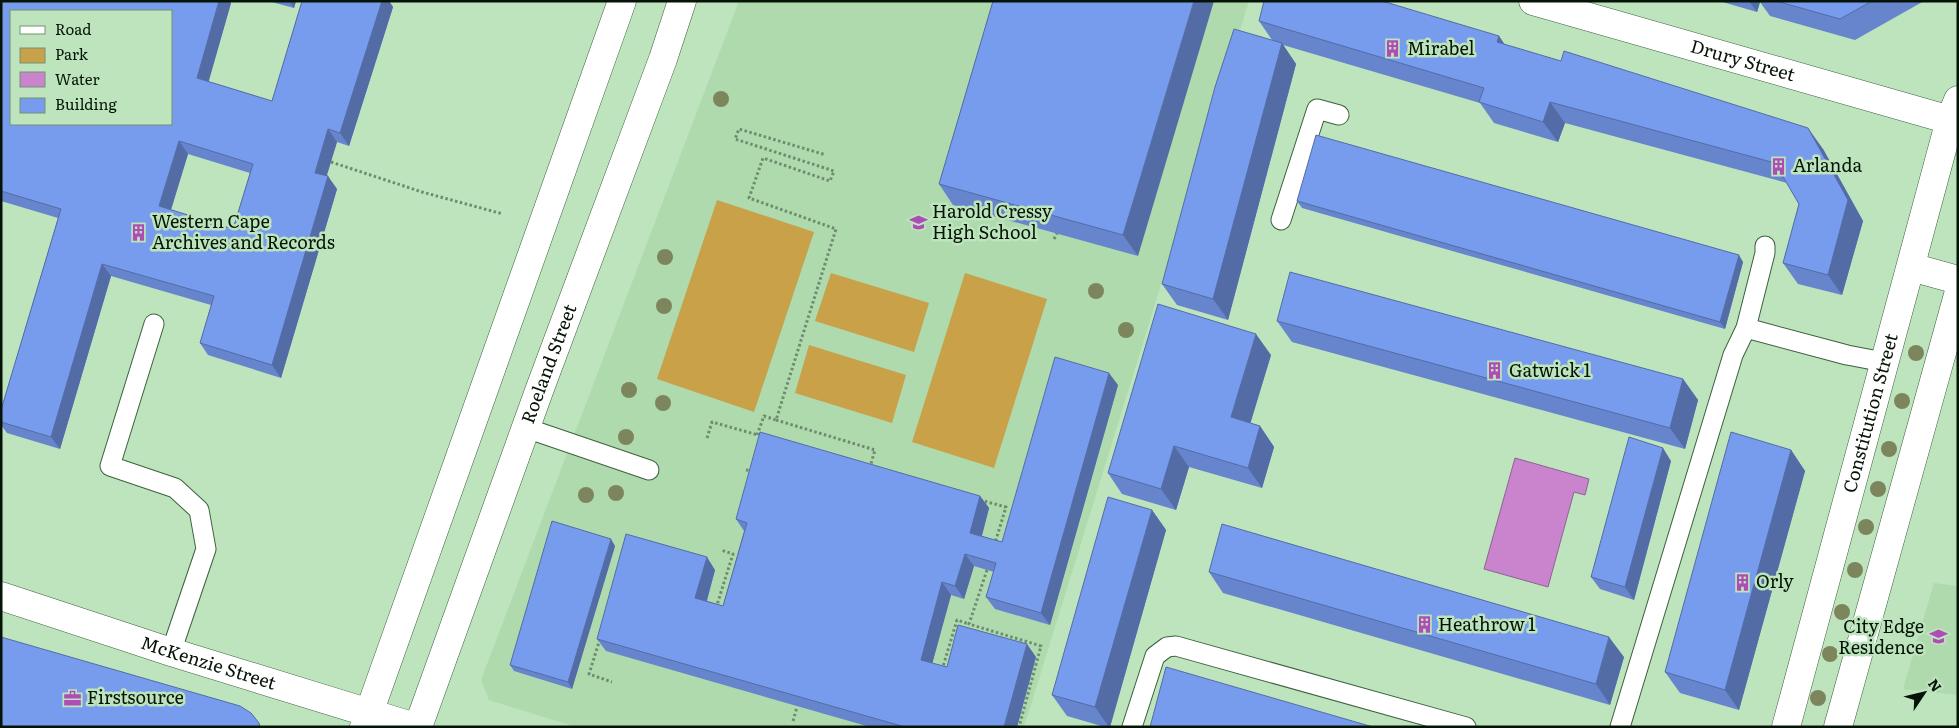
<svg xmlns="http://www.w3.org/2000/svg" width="1959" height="728" font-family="Literata,serif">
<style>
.built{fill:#aedaae}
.green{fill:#c8a149}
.water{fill:#c984cd;stroke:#8e6292}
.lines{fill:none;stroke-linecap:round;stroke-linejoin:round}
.lane-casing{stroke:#3d603e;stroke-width:21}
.street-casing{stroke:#3d603e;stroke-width:29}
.secondary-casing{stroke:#3d603e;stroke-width:29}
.path{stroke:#6f8b6f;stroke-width:3;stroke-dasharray:2.5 2.5;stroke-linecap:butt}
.lane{stroke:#fff;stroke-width:19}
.street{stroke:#fff;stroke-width:28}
.secondary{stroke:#fff;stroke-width:28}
.tree{fill:#7d855c}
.wall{fill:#6685cc;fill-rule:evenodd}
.shaded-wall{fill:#536ca6}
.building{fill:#779bed;stroke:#536ca6;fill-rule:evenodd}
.labels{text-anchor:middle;stroke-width:5;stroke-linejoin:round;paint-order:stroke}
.poi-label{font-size:18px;fill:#061407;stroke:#bde4bd;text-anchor:start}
.street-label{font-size:18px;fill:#061407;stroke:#bde4bd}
</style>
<rect width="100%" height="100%" fill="#bde4bd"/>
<g class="built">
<polygon points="739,1 1249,1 1024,727 576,727 489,700 481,680"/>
<polygon points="1934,583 1958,586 1958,695 1903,689"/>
</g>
<g class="green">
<polygon points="717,200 814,232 754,412 657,379"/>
<polygon points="831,273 929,303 914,352 815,321"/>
<polygon points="965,273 1047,299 994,468 912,442"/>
<polygon points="809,345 906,375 892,423 795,393"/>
</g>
<polygon class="water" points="1515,458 1589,479 1585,495 1574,492 1548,587 1484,569"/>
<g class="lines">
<defs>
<g id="lane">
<polyline points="1281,220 1317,109 1339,115"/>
<polyline points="154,324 110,466 175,488 199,510 206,549 171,652"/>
<polyline points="1746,328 1847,355 1884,362"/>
<polyline points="526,428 649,470"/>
<polyline points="1132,727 1155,656 1167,647 1176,646 1466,727"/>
<polyline points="1620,727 1733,355 1746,328 1765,253 1765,246"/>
</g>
<g id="street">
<path id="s1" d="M 1533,1 L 1950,120"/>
<polyline points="1911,267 1958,280"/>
<path id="s2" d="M 1,596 L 171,652 L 415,727"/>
<path id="s3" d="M 1786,727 L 1950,120 L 1958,100"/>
<polyline points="1838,727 1958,295"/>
</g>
<g id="secondary">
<polyline points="364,727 622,1"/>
<path id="s4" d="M 418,727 L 539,391 L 663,59 L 682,1"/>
</g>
</defs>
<use href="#lane" class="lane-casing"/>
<use href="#street" class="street-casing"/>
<use href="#secondary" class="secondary-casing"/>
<g class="path">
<polyline points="331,162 422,192 503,214"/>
<polyline points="1054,239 1057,233"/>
<polyline points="776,420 875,450 870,467"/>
<polyline points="757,435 764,416 776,420 836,229 749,198 763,158 830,181 834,171 735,139 739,129 826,155"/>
<polyline points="707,438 712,422 758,435"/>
<polyline points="746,470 753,471"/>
<polyline points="980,500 1006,507 995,543"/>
<polyline points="987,570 969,624 1041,646 1019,727"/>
<polyline points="716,608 733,554 721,550"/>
<polyline points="600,639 589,674 612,682"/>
<polyline points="942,670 957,620 969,624"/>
<polyline points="793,721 797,707"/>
</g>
<use href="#lane" class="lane"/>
<use href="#street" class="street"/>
<use href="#secondary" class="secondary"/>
</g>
<g class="tree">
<circle cx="721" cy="99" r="8"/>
<circle cx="665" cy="257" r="8"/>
<circle cx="1096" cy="291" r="8"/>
<circle cx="664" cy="306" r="8"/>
<circle cx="1126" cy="330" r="8"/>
<circle cx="1916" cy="353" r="8"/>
<circle cx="629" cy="390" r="8"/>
<circle cx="1902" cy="401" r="8"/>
<circle cx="663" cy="403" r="8"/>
<circle cx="626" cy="437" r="8"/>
<circle cx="1889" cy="449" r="8"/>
<circle cx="1878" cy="489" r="8"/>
<circle cx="616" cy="493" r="8"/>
<circle cx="586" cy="495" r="8"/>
<circle cx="1866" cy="527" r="8"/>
<circle cx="1855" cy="570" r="8"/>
<circle cx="1842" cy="612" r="8"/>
<circle cx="1830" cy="654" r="8"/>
<circle cx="1818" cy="698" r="8"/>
</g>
<g class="wall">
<path d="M 1,1 L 231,3 L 208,82 L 272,101 L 302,1 L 389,1 L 393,7 L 349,146 L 337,142 L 326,176 L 337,189 L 281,378 L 208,355 L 200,343 L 211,305 L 111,276 L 60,449 L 7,433 L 1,425 L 1,410 L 58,218 L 1,201 ZM 188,154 L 250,173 L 233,229 L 171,210 Z"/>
<polygon points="268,1 296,1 294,8"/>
<polygon points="993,1 1138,256 953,205 939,184"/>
<polygon points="1719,1 1924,1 1855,40 1770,16 1760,2 1757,12"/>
<polygon points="1259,21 1499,36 1504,44 1823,149 1863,221 1842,295 1798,284 1783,263 1799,204 1787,183 1565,123 1558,142 1494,123 1480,103 1283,45 1296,64 1228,320 1177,305 1162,284 1272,40"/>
<polygon points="1297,201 1743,262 1725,329 1302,208"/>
<polygon points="1277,321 1683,379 1698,400 1685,449 1292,342"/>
<polygon points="1271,355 1250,423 1260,426 1274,447 1262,488 1189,467 1176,510 1122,494 1108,473"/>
<polygon points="1118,385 1050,625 995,609 986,597 994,572 974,566 964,599 951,595 932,663 947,667 1036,657 1017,727 870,727 606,651 597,639 715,570 707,601 723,606 744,531 736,519 980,496 989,508 982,536 1002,542"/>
<polygon points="1791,450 1805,471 1739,710 1680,693 1665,672"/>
<polygon points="1671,461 1634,600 1600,589 1591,577"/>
<polygon points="1152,510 1166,530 1110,727 1105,727 1067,716 1052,695"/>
<polygon points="615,546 572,689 514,671 510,665"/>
<polygon points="1209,572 1624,657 1610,705 1223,593"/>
</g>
<g class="shaded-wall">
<polygon points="219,1 230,1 231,3 206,91 197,78"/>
<polygon points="289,1 296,1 294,8"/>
<polygon points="382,1 389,1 393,7 349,146 340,133"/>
<polygon points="1194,1 1214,1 1138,256 1123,235"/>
<polygon points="1749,1 1759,1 1760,2 1757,12"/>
<polygon points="1499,36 1513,57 1497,42"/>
<polygon points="1282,43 1296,64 1228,320 1213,299"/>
<polygon points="1550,102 1565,123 1558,142 1543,122"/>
<polygon points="1808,128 1823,149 1863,221 1842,295 1828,275"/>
<polygon points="328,129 337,142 324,185 315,173"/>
<polygon points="179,141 188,154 168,219 159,206"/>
<polygon points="328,176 337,189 281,378 272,365"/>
<polygon points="1739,255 1743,262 1725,329 1720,322"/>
<polygon points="102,264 111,276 60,449 51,437"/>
<polygon points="1256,334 1271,355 1246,438 1231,417"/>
<polygon points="1109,373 1118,385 1050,625 1041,613"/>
<polygon points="1683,379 1698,400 1685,449 1670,428"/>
<polygon points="1260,426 1274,447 1262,488 1248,468"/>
<polygon points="1174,446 1189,467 1176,510 1161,489"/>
<polygon points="1663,448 1671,461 1634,600 1625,587"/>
<polygon points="1791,450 1805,471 1739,710 1725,690"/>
<polygon points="980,496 989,508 979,546 970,533"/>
<polygon points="1152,510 1166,530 1110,727 1109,727 1095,707"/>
<polygon points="611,539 615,546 572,689 568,682"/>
<polygon points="965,554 974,566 964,599 955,586"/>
<polygon points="707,557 715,570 704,610 695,598"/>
<polygon points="942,582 951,595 930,672 921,660"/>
<polygon points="1609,637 1624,657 1610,705 1596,684"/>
<polygon points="1027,644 1036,657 1017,727 1004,727"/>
</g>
<g class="building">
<path d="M 1,1 L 219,1 L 197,78 L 272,101 L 302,1 L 382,1 L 340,133 L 328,129 L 315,173 L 328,176 L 272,365 L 200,343 L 214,296 L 102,264 L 51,437 L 1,422 L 1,410 L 61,209 L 1,191 ZM 11,11 L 171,11 L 171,124 L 11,124 ZM 179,141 L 253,164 L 233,229 L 159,206 Z"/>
<polygon points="993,1 1194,1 1123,235 939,184"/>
<polygon points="1264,1 1382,1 1499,36 1497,42 1561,61 1564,51 1808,128 1848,200 1828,275 1783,263 1799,204 1775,163 1550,102 1543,122 1479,102 1484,88 1259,21"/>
<polygon points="1776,1 1872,1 1840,19"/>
<polygon points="1234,29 1282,43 1213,299 1162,284 1215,87"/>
<polygon points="1316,135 1739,255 1720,322 1297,201"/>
<polygon points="1290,272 1683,379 1670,428 1277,321"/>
<polygon points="1158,304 1256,334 1231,417 1260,426 1248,468 1174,446 1161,489 1108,473"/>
<polygon points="1055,357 1109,373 1041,613 986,597 996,563 965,554 955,586 942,582 921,660 947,667 958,625 1027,644 1004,727 905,727 597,639 626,534 707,557 695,598 723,606 747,523 736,519 760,432 980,496 970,533 1002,542"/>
<polygon points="1731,432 1791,450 1725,690 1665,672"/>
<polygon points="1629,437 1663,448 1625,587 1591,577"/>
<polygon points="1108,497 1152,510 1095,707 1052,695"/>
<polygon points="552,521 611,539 568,682 510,665"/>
<polygon points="1222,524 1609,637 1596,684 1209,572"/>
<polygon points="1,637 240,706 251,713 259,723 260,727 1,727"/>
<polygon points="1166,667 1373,727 1150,727"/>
</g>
<defs>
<symbol id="building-bare" viewBox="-9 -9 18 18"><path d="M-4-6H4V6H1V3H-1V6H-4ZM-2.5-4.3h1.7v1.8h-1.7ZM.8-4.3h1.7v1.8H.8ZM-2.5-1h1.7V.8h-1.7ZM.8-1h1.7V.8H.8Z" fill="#ae4db5" stroke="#bde4bd" stroke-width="2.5" paint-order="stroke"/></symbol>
<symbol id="school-bare" viewBox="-9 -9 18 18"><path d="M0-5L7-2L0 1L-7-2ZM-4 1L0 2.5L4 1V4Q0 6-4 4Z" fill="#ae4db5" stroke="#bde4bd" stroke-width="2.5" paint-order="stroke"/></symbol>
<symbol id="university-bare" viewBox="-9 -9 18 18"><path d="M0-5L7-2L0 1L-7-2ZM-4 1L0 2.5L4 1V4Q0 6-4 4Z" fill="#ae4db5" stroke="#bde4bd" stroke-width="2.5" paint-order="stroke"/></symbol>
<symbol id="office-bare" viewBox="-9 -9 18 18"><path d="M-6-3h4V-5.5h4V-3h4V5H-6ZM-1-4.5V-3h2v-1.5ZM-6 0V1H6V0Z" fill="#ae4db5" stroke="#bde4bd" stroke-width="2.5" paint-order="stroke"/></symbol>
</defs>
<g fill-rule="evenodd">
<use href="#building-bare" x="1380" y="36" width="25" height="25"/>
<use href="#building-bare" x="1766" y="154" width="25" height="25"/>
<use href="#school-bare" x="906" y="210" width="25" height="25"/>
<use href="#building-bare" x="126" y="220" width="25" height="25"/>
<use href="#building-bare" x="1482" y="358" width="25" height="25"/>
<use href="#building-bare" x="1730" y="570" width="25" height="25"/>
<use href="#building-bare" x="1412" y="612" width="25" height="25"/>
<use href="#university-bare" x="1926" y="624" width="25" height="25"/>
<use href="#office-bare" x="60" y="686" width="25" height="25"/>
</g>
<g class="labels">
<g class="poi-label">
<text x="1407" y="55">Mirabel</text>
<text x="1793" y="172">Arlanda</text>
<text x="932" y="218">Harold Cressy<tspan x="932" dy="21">High School</tspan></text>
<text x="152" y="228">Western Cape<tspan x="152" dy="21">Archives and Records</tspan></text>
<text x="1509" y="377">Gatwick 1</text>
<text x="1756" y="588">Orly</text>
<text x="1438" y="631">Heathrow 1</text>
<text x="1924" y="633" text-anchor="end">City Edge<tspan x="1924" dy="21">Residence</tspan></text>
<text x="87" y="704">Firstsource</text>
</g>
<g class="street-label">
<text dy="6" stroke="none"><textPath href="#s1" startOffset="218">Drury Street</textPath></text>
<text dy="6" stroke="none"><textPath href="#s4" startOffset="386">Roeland Street</textPath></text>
<text dy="6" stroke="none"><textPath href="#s3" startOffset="325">Constitution Street</textPath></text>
<text dy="6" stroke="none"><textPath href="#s2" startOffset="218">McKenzie Street</textPath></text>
</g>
</g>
<rect width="1959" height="728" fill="none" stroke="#061407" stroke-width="5"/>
<rect x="10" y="10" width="162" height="115" fill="#bde4bd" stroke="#749174"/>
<rect x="20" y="26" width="25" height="8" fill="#ffffff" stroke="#749174"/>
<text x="55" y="35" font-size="15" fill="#061407">Road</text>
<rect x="20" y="48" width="25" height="15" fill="#c8a149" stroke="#749174"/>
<text x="55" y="60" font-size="15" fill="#061407">Park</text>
<rect x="20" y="72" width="25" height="15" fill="#c984cd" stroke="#749174"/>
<text x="55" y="85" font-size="15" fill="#061407">Water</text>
<rect x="20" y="98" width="25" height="15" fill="#779bed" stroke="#749174"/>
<text x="55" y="110" font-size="15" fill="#061407">Building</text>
<g transform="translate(1924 693) rotate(55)" stroke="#bde4bd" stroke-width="4" paint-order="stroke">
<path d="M0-4L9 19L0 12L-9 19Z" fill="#061407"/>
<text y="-8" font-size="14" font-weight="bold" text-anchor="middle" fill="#061407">N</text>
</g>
</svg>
